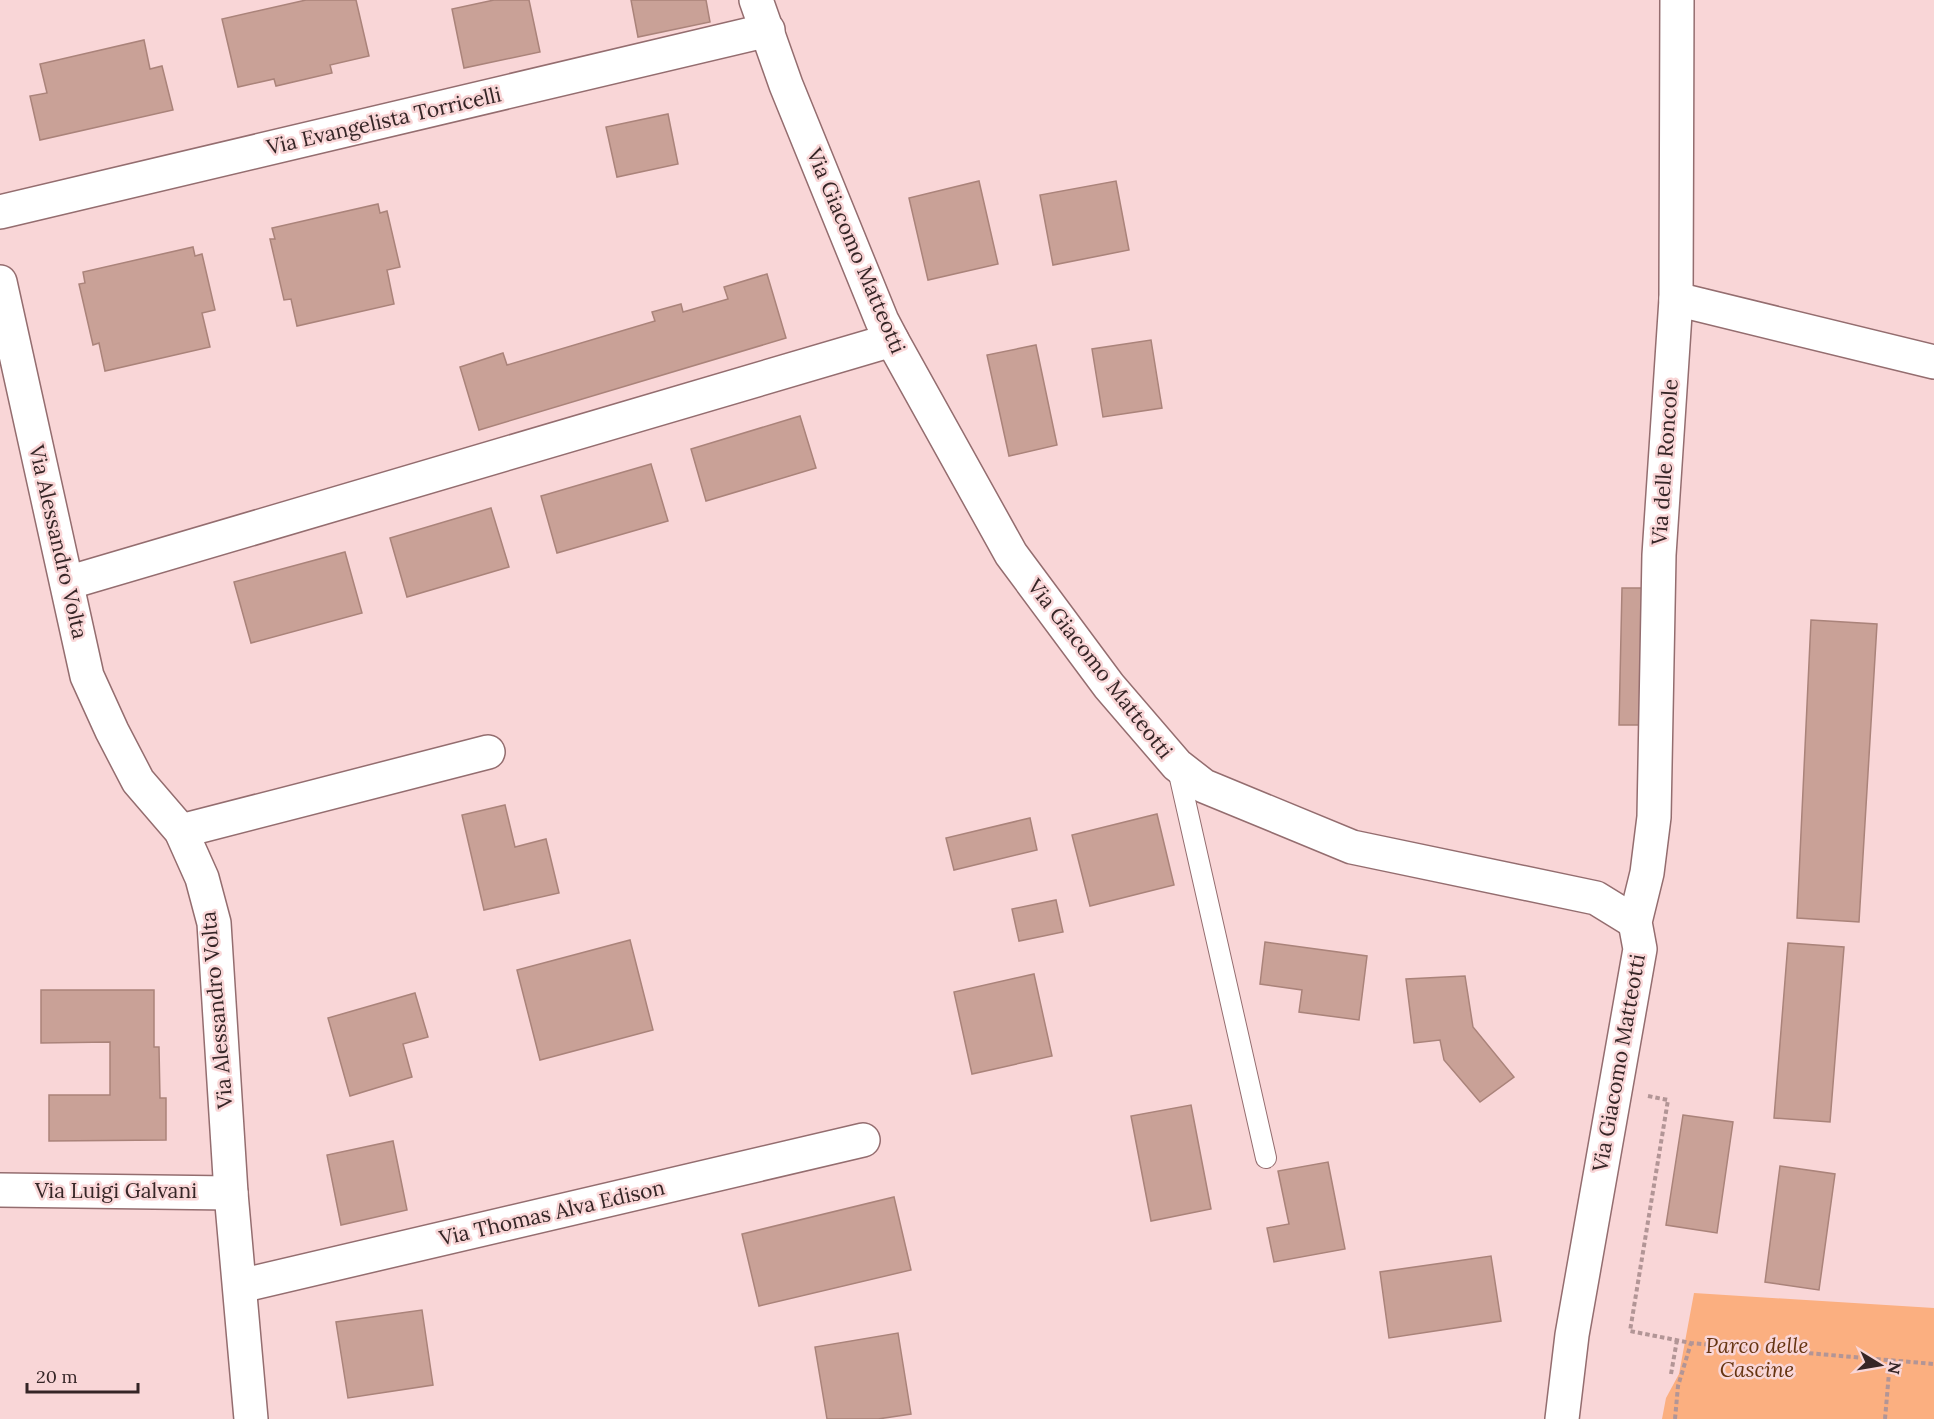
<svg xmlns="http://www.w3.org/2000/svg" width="1934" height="1419" font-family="Lora,serif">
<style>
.green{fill:#fbaf80}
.building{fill:#c9a197;stroke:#aa837a;stroke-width:1.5}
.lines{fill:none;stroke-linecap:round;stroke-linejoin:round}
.service-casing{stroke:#946d6f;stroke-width:22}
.minor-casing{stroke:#946d6f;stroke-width:36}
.path{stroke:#b29596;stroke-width:4;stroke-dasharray:4.5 3;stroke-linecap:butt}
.service{stroke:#fff;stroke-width:20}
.minor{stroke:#fff;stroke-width:33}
.labels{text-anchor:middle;stroke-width:5;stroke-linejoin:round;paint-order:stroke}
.street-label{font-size:21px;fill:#352526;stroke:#f9d6d7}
.park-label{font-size:21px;font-style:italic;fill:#663411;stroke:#f9d6d7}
</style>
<rect width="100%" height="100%" fill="#f9d6d7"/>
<polygon class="green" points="1694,1293 1934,1308 1934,1419 1662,1419 1666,1398 1679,1374"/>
<g class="building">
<polygon points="306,0 356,0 369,56 330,65 332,73 276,86 274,79 238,87 222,19"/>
<polygon points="494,0 529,0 540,52 464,68 452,9"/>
<polygon points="631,0 706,0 710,22 638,37"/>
<polygon points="144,40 150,69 162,66 173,110 40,140 30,96 47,93 40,64"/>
<polygon points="668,114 678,164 617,177 606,127"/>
<polygon points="979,181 998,264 928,280 909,198"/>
<polygon points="1116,181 1129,250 1053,265 1040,195"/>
<polygon points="378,204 380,213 387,211 400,267 387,270 394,304 297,326 291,299 284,300 270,239 275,239 272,228"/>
<polygon points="193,247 195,256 202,254 215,310 202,313 210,347 105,371 99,343 93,345 79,284 85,283 83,272"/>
<polygon points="767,274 786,338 479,430 460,367 503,353 507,365 655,321 652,312 681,304 683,312 728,299 724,287"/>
<polygon points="1151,340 1162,408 1103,417 1092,349"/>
<polygon points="1036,345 1057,445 1009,456 987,355"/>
<polygon points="800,416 816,468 706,501 691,449"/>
<polygon points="651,464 668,521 557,553 541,496"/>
<polygon points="491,508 509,567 407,597 390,538"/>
<polygon points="345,552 362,613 251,643 234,582"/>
<polygon points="1622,588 1649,588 1645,725 1619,725"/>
<polygon points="1811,620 1877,624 1859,922 1797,918"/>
<polygon points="505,805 515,847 546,839 559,893 484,910 462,815"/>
<polygon points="1157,814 1174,885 1090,906 1072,835"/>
<polygon points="1030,818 1037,850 954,870 946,838"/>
<polygon points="1056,900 1063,932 1019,941 1012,909"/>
<polygon points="630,940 653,1030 540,1060 517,970"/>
<polygon points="1265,942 1367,956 1359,1020 1299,1012 1302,990 1260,984"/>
<polygon points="1788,943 1844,947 1830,1122 1774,1118"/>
<polygon points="1034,974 1052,1056 972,1074 954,992"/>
<polygon points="1465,976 1473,1027 1514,1077 1480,1102 1444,1060 1440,1040 1414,1043 1406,979"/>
<polygon points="41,990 154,990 154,1047 159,1047 160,1098 166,1098 166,1140 49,1141 49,1095 110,1095 110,1042 41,1043"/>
<polygon points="415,993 428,1037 403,1044 412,1077 350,1096 328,1018"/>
<polygon points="1191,1105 1211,1209 1151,1221 1131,1116"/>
<polygon points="1683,1115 1733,1122 1717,1233 1666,1225"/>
<polygon points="393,1141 407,1210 341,1225 327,1155"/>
<polygon points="1328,1162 1345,1249 1274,1262 1267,1228 1289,1224 1278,1171"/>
<polygon points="1780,1166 1835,1174 1819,1290 1765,1282"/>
<polygon points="894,1197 911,1270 759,1306 742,1234"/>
<polygon points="1491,1256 1501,1321 1389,1338 1380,1272"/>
<polygon points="422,1310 433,1385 348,1398 336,1322"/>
<polygon points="898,1333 911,1414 878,1419 827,1419 815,1347"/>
</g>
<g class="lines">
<defs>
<polyline id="service" points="1177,765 1266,1158"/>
<g id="minor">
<polyline points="756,0 786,85 882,321 892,340 1011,554 1109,686 1177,765 1204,786 1352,847 1596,898 1635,922"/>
<polyline points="0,212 768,30"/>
<polyline points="0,282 87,676 112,731 138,781 181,831 202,878 214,923 231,1193 251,1419"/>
<polyline points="1676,299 1934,362"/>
<polyline points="67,583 892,340"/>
<polyline points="181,831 488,752"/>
<polyline points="0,1190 231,1193"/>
<polyline points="240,1286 863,1140"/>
<polyline points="1562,1419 1572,1335 1640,949 1635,922 1647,873 1654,817 1659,555 1676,299 1677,0"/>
</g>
</defs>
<use href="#service" class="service-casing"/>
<use href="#minor" class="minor-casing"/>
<g class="path">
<polyline points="1648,1096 1668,1100 1630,1331 1691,1343 1934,1364"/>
<polyline points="1671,1374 1677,1340"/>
<polyline points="1675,1419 1678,1386 1691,1343"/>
<polyline points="1885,1419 1890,1361"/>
</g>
<use href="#service" class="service"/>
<use href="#minor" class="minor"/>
</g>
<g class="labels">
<g class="street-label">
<text transform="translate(384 121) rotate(-13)" y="7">Via Evangelista Torricelli</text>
<text transform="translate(856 251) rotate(67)" y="7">Via Giacomo Matteotti</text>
<text transform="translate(1665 462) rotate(-86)" y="7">Via delle Roncole</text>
<text transform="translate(58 542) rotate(77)" y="7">Via Alessandro Volta</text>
<text transform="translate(1100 669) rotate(52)" y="7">Via Giacomo Matteotti</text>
<text transform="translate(217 1010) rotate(-95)" y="7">Via Alessandro Volta</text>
<text transform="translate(1619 1063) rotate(-80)" y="7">Via Giacomo Matteotti</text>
<text x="116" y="1198">Via Luigi Galvani</text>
<text transform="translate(552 1213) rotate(-13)" y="7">Via Thomas Alva Edison</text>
</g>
<g class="park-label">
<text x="1757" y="1353">Parco delle<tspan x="1757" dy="24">Cascine</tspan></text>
</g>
</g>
<g transform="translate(1880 1365) rotate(101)" stroke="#f9d6d7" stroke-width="4.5" paint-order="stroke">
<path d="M0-4.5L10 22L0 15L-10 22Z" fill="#352526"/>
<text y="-9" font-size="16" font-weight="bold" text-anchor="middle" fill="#352526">N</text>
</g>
<path d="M27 1383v9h111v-9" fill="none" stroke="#352526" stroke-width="3"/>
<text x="36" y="1383" font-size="18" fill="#352526" stroke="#f9d6d7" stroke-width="4.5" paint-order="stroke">20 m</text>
</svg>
